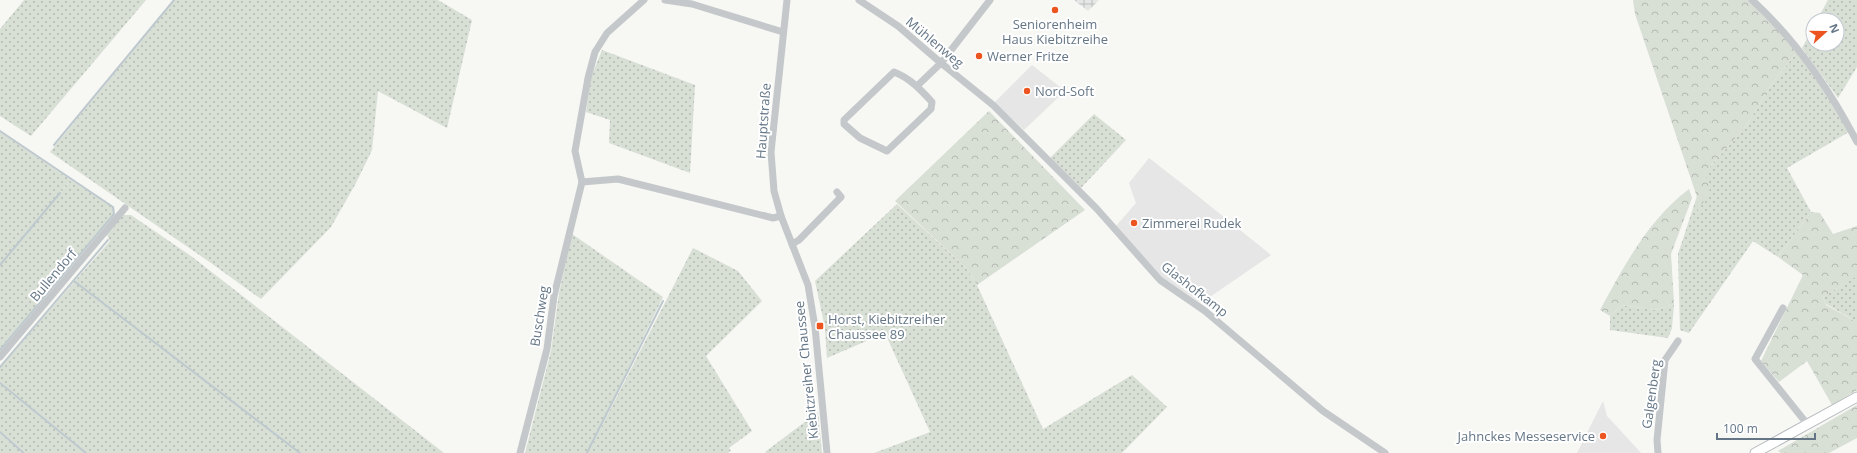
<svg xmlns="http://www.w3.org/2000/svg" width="1857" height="453" font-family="'Open Sans',sans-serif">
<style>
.built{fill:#e5e6e5}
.industrial{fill:url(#industrial-grid)}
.grass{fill:url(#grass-dots)}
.forest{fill:url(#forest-crowns)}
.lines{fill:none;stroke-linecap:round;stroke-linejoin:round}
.stream{stroke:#bec9ce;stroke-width:2}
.major-casing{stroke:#b7bbbf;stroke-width:11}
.minor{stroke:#c4c8cb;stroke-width:7}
.major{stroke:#fff;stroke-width:9}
.poi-dot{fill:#ec551f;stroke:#fff;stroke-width:1.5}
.labels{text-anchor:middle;stroke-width:4;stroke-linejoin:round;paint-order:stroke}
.poi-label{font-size:13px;fill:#647686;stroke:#fff;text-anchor:start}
.street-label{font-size:13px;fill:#647686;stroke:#fff}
</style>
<defs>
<pattern id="industrial-grid" width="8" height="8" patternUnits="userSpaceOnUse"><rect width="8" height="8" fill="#e5e6e5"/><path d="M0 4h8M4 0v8" fill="none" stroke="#bdbfbf"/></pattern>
<pattern id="grass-dots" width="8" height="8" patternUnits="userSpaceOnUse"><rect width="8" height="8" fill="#d8dfd5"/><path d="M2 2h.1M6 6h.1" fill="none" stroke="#b3b9b2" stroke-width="1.8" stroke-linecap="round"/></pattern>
<pattern id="forest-crowns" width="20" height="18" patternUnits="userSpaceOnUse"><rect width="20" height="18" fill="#d8dfd5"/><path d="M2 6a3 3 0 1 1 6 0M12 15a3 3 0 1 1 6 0" fill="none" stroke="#b3b9b2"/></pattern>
</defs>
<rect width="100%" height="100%" fill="#f7f7f4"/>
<g class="built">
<polygon points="1032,65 1065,91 1024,130 994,103"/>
<polygon points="1149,158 1194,193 1271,255 1201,303 1162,277 1116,226 1136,203 1129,183"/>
<polygon points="1603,401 1607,416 1641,453 1577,453"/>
</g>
<polygon class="industrial" points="1074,0 1099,0 1088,11"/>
<g class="grass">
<polygon points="24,0 146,0 31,136 0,116 0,29"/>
<polygon points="175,0 438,0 472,20 447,128 378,91 372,150 356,183 331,227 261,299 211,263 50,152"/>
<polygon points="1828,0 1857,0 1857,67 1838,98 1802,48 1813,28 1813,44 1837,44 1837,20 1817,20"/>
<polygon points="602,50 695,85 690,173 609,143 610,120 586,112 591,78"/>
<polygon points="1797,52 1817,80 1849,132 1787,168 1811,212 1778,257 1753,241 1689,333 1680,330 1678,254 1697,196 1699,211 1705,172 1746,126 1771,85"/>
<polygon points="1094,114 1126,140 1081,188 1050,158"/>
<polygon points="0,132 71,180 0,264"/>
<polygon points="71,180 113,207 114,214 0,349 0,266"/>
<polygon points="897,204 967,269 977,285 1043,429 1132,375 1167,407 1122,453 874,453 930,432 885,333 827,358 825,328 815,281"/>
<polygon points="122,215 131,215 191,256 444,453 301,453 75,281 110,241 107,235"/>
<polygon points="572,234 663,297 587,453 525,453 551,351 559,293"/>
<polygon points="693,248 738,271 762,301 706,356 752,431 729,448 731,451 728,453 588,453"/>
<polygon points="1856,276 1857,276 1857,322 1826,304 1823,297"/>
<polygon points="75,281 299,453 87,453 0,382 0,368"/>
<polygon points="1674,304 1672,328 1668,338 1610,330 1610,316 1622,305 1655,310"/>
<polygon points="0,384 85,453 26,453 0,431"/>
<polygon points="818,412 822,453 766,453 765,452"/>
<polygon points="0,433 23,453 0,453"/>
</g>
<g class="forest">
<polygon points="1633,0 1749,0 1783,34 1797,52 1771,85 1746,126 1705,172 1710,189 1698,212 1697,197 1635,14"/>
<polygon points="989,111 1085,210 977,285 967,269 895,201"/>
<path d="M 1689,189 L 1692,198 L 1671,254 L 1674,304 L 1655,310 L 1622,305 L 1610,316 L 1600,310 C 1624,266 1648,220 1689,189 Z"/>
<polygon points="1811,212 1820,213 1833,234 1857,226 1857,276 1823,297 1826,305 1857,322 1857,390 1832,405 1807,361 1779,382 1761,361 1803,275 1778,257"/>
<polygon points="1857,405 1857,438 1829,453 1781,453 1778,451"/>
</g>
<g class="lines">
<g class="stream">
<polyline points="0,131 113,207 114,214 0,350"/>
<polyline points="54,145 174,0"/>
<polyline points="0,265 60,193"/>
<polyline points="74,281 300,453"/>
<polyline points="0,367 108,240"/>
<polyline points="0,383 86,453"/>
<polyline points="0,432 24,453"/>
<polyline points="587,453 663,301"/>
</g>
<defs>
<polyline id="major" points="1755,453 1857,397"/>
</defs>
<use href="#major" class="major-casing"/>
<g class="minor">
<polyline points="665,0 692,4 783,32"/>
<polyline points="787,0 771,152 774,191 781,216 808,285 815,327 827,453"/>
<polyline points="859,0 898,26 941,63 993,105 1097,209 1160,280 1205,311 1323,411 1385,453"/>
<path d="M 1752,0 C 1795,39 1830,90 1857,142"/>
<path d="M 894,72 C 910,78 921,90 932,102 L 931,109 L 887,151 L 860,138 L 844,124 L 844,120 Z"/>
<polyline points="917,86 941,63 990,0"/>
<polyline points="582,182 618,179 773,218 781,216"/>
<polyline points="792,244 799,240 841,197 837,192"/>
<polyline points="1783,308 1755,359 1808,425"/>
<polyline points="0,357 125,208"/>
<polyline points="520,453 547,349 554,296 582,182 575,151 588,78 595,52 607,33 644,0"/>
<polyline points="1658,453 1657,440 1665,360 1678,341"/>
</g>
<use href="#major" class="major"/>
</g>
<g class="poi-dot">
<circle cx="1055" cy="10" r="4"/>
<circle cx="979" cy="56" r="4"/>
<circle cx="1027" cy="91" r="4"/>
<circle cx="1134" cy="223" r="4"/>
<rect x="816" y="322" width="8" height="8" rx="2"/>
<circle cx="1603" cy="436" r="4"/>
</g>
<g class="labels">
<g class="poi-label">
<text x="1055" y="29" text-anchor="middle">Seniorenheim<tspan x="1055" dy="15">Haus Kiebitzreihe</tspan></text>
<text x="987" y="61">Werner Fritze</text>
<text x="1035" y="96">Nord-Soft</text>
<text x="1142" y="228">Zimmerei Rudek</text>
<text x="828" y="324">Horst, Kiebitzreiher<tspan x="828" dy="15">Chaussee 89</tspan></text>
<text x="1595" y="441" text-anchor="end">Jahnckes Messeservice</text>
</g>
<g class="street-label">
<text transform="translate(935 42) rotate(40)" y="5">Mühlenweg</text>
<text transform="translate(763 121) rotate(-86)" y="5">Hauptstraße</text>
<text transform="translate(53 275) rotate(-50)" y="5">Bullendorf</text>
<text transform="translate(1195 289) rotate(38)" y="5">Glashofkamp</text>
<text transform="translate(539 316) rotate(-81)" y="5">Buschweg</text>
<text transform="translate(806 370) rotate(-96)" y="5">Kiebitzreiher Chaussee</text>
<text transform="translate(1651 394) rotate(-82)" y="5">Galgenberg</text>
</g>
</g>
<g transform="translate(1825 32) rotate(69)"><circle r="19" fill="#ffffff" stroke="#c1c8cf"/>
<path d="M0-3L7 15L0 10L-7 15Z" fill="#ec551f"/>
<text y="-6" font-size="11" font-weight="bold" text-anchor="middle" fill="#647686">N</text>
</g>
<path d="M1717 433v6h98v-6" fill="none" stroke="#647686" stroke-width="2"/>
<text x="1723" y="433" font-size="12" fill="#647686" stroke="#ffffff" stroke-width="3" paint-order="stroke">100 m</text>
</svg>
